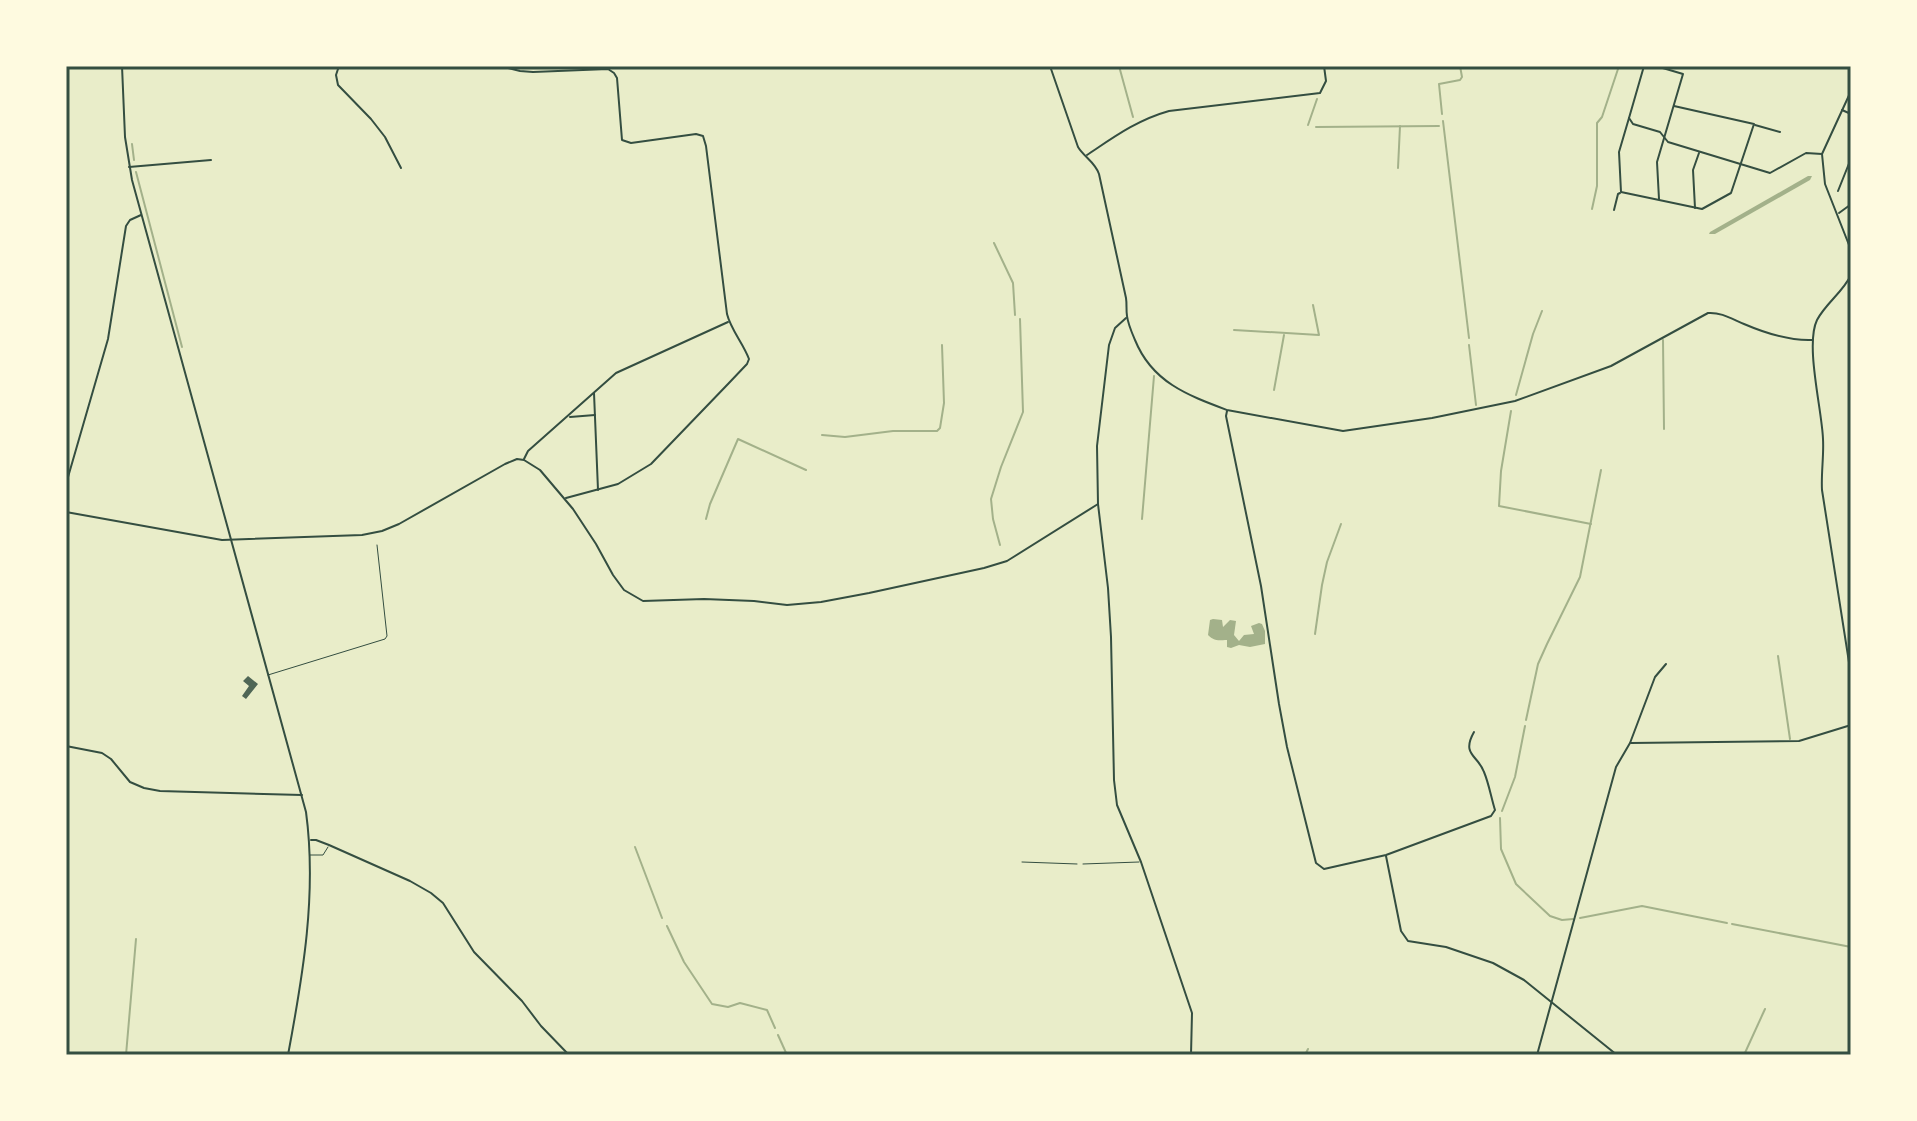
<svg xmlns="http://www.w3.org/2000/svg" width="1917" height="1121" font-family="'Golos Text',sans-serif">
<style>
.water{fill:#a3b18a}
.lines{fill:none;stroke-linecap:round;stroke-linejoin:round}
.stream{stroke:#a3b18a;stroke-width:2}
.building{fill:#4f6655}
.path{stroke:#344e41;stroke-width:1}
.service{stroke:#344e41;stroke-width:1}
.minor{stroke:#344e41;stroke-width:2}
.tertiary{stroke:#344e41;stroke-width:2}
.neatline{fill:none;stroke:#344e41;stroke-width:3}
</style>
<rect width="100%" height="100%" fill="#e9edc9"/>
<g class="water">
<polygon points="1808,176 1812,176 1810,180 1715,234 1709,234 1710,232"/>
<path d="M 1213,619 L 1222,620 L 1223,627 L 1230,620 L 1236,621 L 1234,635 L 1239,641 L 1244,635 L 1254,634 L 1251,626 L 1259,623 L 1262,624 L 1265,631 L 1265,644 L 1250,647 L 1239,645 L 1231,648 L 1227,647 L 1227,640 C 1219,640 1215,642 1208,635 L 1210,620 Z"/>
</g>
<g class="lines">
<g class="stream">
<polyline points="1119,66 1133,117"/>
<polyline points="1442,114 1439,84 1460,80 1462,77 1460,66"/>
<polyline points="1443,121 1469,338"/>
<polyline points="1308,125 1317,99"/>
<polyline points="1316,127 1439,126"/>
<polyline points="132,144 134,160"/>
<polyline points="1398,168 1400,126"/>
<polyline points="136,172 182,347"/>
<polyline points="1592,209 1597,186 1597,123 1602,117 1619,66"/>
<polyline points="994,243 1013,283 1015,315"/>
<polyline points="1234,330 1319,335 1313,305"/>
<polyline points="1663,340 1664,429"/>
<polyline points="1469,345 1476,405"/>
<polyline points="1274,390 1284,335"/>
<polyline points="1516,395 1533,334 1542,311"/>
<polyline points="1511,411 1501,471 1499,506 1591,524"/>
<polyline points="822,435 845,437 893,431 937,431 940,428 944,403 942,345"/>
<polyline points="706,519 710,504 738,439 806,470"/>
<polyline points="1142,519 1154,376"/>
<polyline points="1000,545 993,519 991,499 1001,467 1023,412 1020,319"/>
<polyline points="1315,634 1322,585 1327,562 1341,524"/>
<polyline points="1778,656 1790,739"/>
<polyline points="1526,720 1538,664 1547,644 1580,577 1601,470"/>
<polyline points="1502,811 1515,777 1525,726"/>
<polyline points="1500,818 1501,849 1516,884 1550,916 1562,920 1573,919"/>
<polyline points="635,847 662,918"/>
<polyline points="1580,918 1642,906 1727,923"/>
<polyline points="1732,924 1851,947"/>
<polyline points="667,926 684,962 712,1004 728,1007 740,1003 767,1010 775,1028"/>
<polyline points="778,1035 787,1055"/>
<polyline points="126,1055 136,939"/>
<polyline points="1305,1055 1308,1049"/>
<polyline points="1744,1055 1765,1009"/>
</g>
</g>
<polygon class="building" points="248,676 258,684 246,699 242,696 249,686 243,681"/>
<g class="lines">
<polyline class="path" points="1022,862 1077,864"/>
<g class="service">
<polyline points="268,675 385,639 387,636 377,545"/>
<polyline points="310,855 323,855 328,847"/>
<polyline points="1083,864 1139,862"/>
</g>
<g class="minor">
<polyline points="339,66 336,75 338,85 371,119 385,137 401,168"/>
<path d="M 500,66 L 520,71 L 533,72 L 608,69 L 614,73 L 617,78 L 622,140 L 631,143 L 696,134 L 703,136 L 706,146 L 727,314 C 731,330 743,343 749,359 L 747,364 L 728,384 L 651,464 L 618,484 L 566,498"/>
<path d="M 1050,66 L 1078,147 C 1084,157 1095,162 1099,174 L 1126,298 C 1127,304 1126,310 1127,316 C 1128,324 1132,333 1135,340 C 1152,382 1187,395 1227,410 L 1343,431 L 1432,418 L 1515,401 L 1611,366 L 1708,313 C 1721,312 1732,319 1744,324 C 1765,333 1788,341 1812,340"/>
<polyline points="1644,66 1629,118 1633,124 1660,132 1668,142 1770,173 1806,153 1822,154"/>
<polyline points="1656,66 1683,74 1657,162 1659,199"/>
<polyline points="1851,91 1822,154 1825,184 1851,250"/>
<polyline points="1842,110 1851,114"/>
<polyline points="1629,118 1619,152 1621,192 1702,209 1731,193 1754,124 1674,106"/>
<polyline points="1755,125 1780,132"/>
<path d="M 1087,155 C 1114,137 1137,120 1169,111 L 1320,93 L 1326,81 L 1324,66"/>
<polyline points="129,167 211,160"/>
<polyline points="1838,191 1850,161 1851,148"/>
<polyline points="1695,208 1693,170 1699,153"/>
<polyline points="1614,210 1618,194 1620,193"/>
<polyline points="1839,213 1850,205 1851,206"/>
<path d="M 1851,275 C 1843,292 1826,303 1817,320 C 1805,345 1822,410 1823,439 C 1824,456 1821,473 1822,490 L 1851,675"/>
<polyline points="1126,318 1115,328 1109,345 1097,446 1098,504 1108,588 1111,637 1114,780 1117,805 1141,862 1192,1013 1191,1055"/>
<polyline points="594,393 598,490"/>
<path d="M 1227,411 L 1226,416 L 1261,586 L 1279,704 L 1287,747 L 1316,863 L 1324,869 L 1386,855 L 1491,816 L 1495,810 C 1491,797 1489,784 1484,772 C 1478,755 1461,755 1474,732"/>
<polyline points="570,417 595,415"/>
<polyline points="524,459 528,451 616,373 728,322"/>
<polyline points="66,484 108,339 126,226 130,220 141,215"/>
<polyline points="66,512 222,540 362,535 382,531 399,524 505,464 517,459 524,460 540,470 573,509 596,544 613,575 624,590 643,601 704,599 754,601 787,605 821,602 869,593 984,568 1007,561 1098,504"/>
<polyline points="1631,743 1799,741 1851,725"/>
<polyline points="66,746 102,753 111,759 130,782 144,788 160,791 302,795"/>
<polyline points="311,840 316,840 329,845 410,881 431,893 443,903 474,952 522,1001 541,1026 569,1055"/>
<polyline points="1386,856 1401,931 1408,941 1446,947 1493,963 1524,980 1617,1055"/>
<polyline points="1537,1055 1616,767 1630,743 1655,677 1666,664"/>
</g>
<path class="tertiary" d="M 122,66 L 125,137 L 132,180 L 306,812 C 317,893 303,975 288,1055"/>
</g>
<rect width="1917" height="1121" fill="none" stroke="#fefae0" stroke-width="136"/>
<rect x="68" y="68" width="1781" height="985" class="neatline"/>
</svg>
